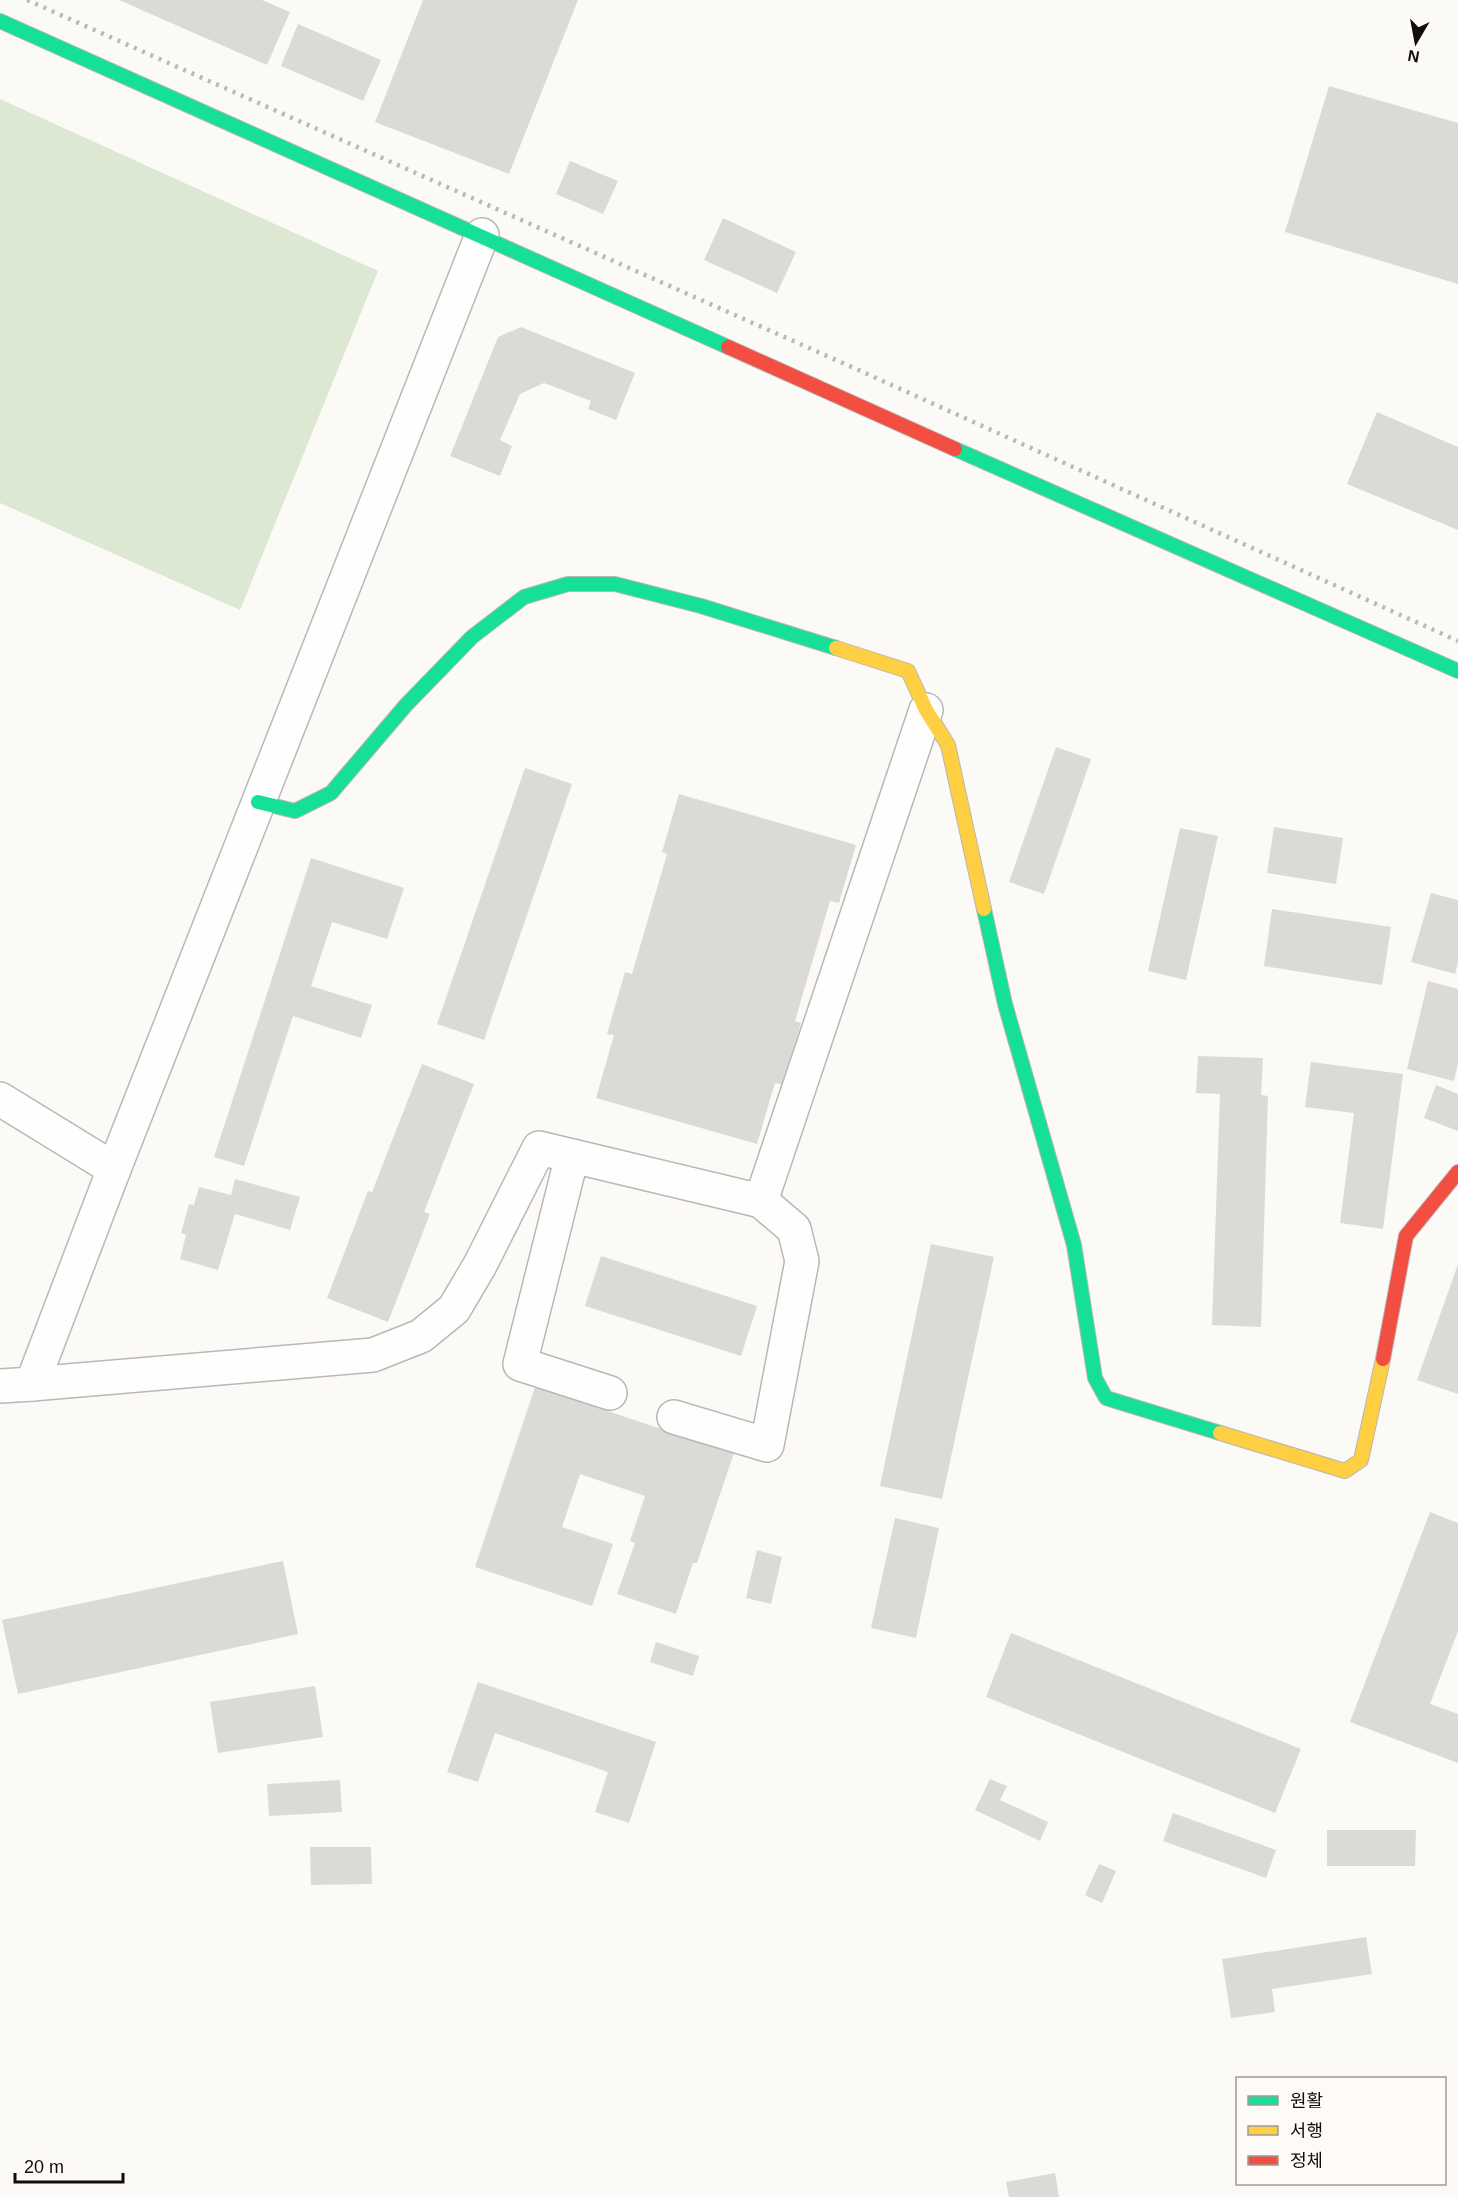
<svg xmlns="http://www.w3.org/2000/svg" width="1458" height="2197" font-family="Arial,'Noto Sans KR',sans-serif">
<style>
.park{fill:#dde8d3}
.building{fill:#dcdad6}
.lines{fill:none;stroke-linecap:round;stroke-linejoin:round}
.street-casing{stroke:#bab7b4;stroke-width:36}
.fast-casing{stroke:#bab7b4;stroke-width:16}
.slow-casing{stroke:#bab7b4;stroke-width:16}
.jam-casing{stroke:#bab7b4;stroke-width:16}
.street{stroke:#fffefe;stroke-width:33}
.fast{stroke:#16e098;stroke-width:14}
.slow{stroke:#ffcf43;stroke-width:14}
.jam{stroke:#f24e42;stroke-width:14}
.rail{stroke:#bab9b8;stroke-width:4.5;stroke-dasharray:3 6;stroke-linecap:butt}
</style>
<rect width="100%" height="100%" fill="#fcfaf7"/>
<polygon class="park" points="0,99 378,271 240,610 0,503"/>
<g class="building">
<polygon points="119,0 262,0 290,12 267,65"/>
<polygon points="423,0 578,0 509,174 375,122"/>
<polygon points="298,24 381,60 363,101 281,66"/>
<polygon points="1329,86 1458,123 1458,284 1285,232"/>
<polygon points="570,161 618,181 603,214 556,194"/>
<polygon points="723,218 796,252 777,293 704,260"/>
<polygon points="521,327 635,373 616,420 588,409 591,401 544,383 520,394 500,440 512,446 500,476 450,456 498,337"/>
<polygon points="1377,412 1458,447 1458,530 1347,484"/>
<polygon points="1056,747 1091,759 1044,894 1009,882"/>
<polygon points="525,768 572,784 484,1040 437,1024"/>
<polygon points="679,794 856,845 839,903 830,901 795,1021 801,1023 783,1085 775,1083 757,1144 596,1098 614,1035 607,1034 625,972 632,974 667,854 662,852"/>
<polygon points="1274,827 1343,838 1336,884 1267,873"/>
<polygon points="1180,828 1218,836 1186,980 1148,971"/>
<polygon points="311,858 404,888 387,939 332,922 311,986 372,1005 361,1038 293,1016 244,1166 214,1157"/>
<polygon points="1431,893 1458,900 1458,963 1455,974 1411,962"/>
<polygon points="1272,909 1391,927 1382,985 1264,966"/>
<polygon points="1428,981 1458,989 1458,1063 1454,1081 1407,1069"/>
<polygon points="1198,1056 1263,1058 1261,1095 1268,1096 1261,1327 1212,1325 1220,1094 1196,1093"/>
<polygon points="1311,1062 1403,1074 1383,1229 1340,1223 1354,1113 1305,1107"/>
<polygon points="422,1064 474,1084 424,1212 430,1214 388,1322 327,1298 368,1191 372,1192"/>
<polygon points="1436,1085 1458,1094 1458,1131 1424,1118"/>
<polygon points="235,1179 300,1197 290,1230 235,1214 218,1270 180,1259 186,1235 181,1233 189,1204 194,1205 199,1187 231,1195"/>
<polygon points="931,1244 994,1257 942,1499 880,1486"/>
<polygon points="601,1256 757,1306 741,1356 585,1306"/>
<polygon points="1458,1264 1458,1394 1417,1380"/>
<polygon points="535,1387 734,1453 697,1563 693,1563 676,1614 617,1594 635,1543 630,1541 645,1496 580,1474 562,1527 613,1544 592,1606 475,1567"/>
<polygon points="1430,1512 1458,1523 1458,1631 1430,1704 1458,1714 1458,1763 1350,1722"/>
<polygon points="895,1518 939,1528 916,1638 871,1628"/>
<polygon points="757,1550 782,1557 771,1604 746,1598"/>
<polygon points="283,1561 298,1634 18,1694 2,1620"/>
<polygon points="1011,1633 1301,1749 1275,1813 986,1697"/>
<polygon points="656,1642 699,1656 693,1676 650,1662"/>
<polygon points="478,1682 656,1742 629,1823 595,1812 608,1772 495,1733 478,1782 447,1772"/>
<polygon points="315,1686 323,1737 218,1753 210,1702"/>
<polygon points="990,1779 1007,1786 1000,1800 1048,1822 1040,1841 975,1810"/>
<polygon points="340,1780 342,1812 269,1816 267,1784"/>
<polygon points="1173,1813 1276,1850 1266,1878 1163,1841"/>
<polygon points="1327,1830 1416,1830 1415,1866 1327,1866"/>
<polygon points="310,1847 371,1847 372,1884 311,1885"/>
<polygon points="1099,1864 1116,1871 1102,1903 1085,1895"/>
<polygon points="1366,1937 1372,1974 1272,1989 1275,2012 1231,2018 1222,1959"/>
<polygon points="1055,2173 1059,2197 1009,2197 1006,2182"/>
</g>
<g class="lines">
<defs>
<g id="street">
<polyline points="0,1099 114,1169"/>
<polyline points="572,1156 520,1364 610,1393"/>
<polyline points="32,1384 373,1355 421,1336 454,1309 480,1265 539,1148 761,1201 926,710"/>
<polyline points="0,1386 32,1384 114,1169 482,235"/>
<polyline points="674,1417 767,1445 802,1261 794,1229 761,1201"/>
</g>
<g id="fast">
<polyline points="0,21 728,347"/>
<polyline points="955,449 1458,671"/>
<polyline points="258,802 295,811 331,793 406,705 472,637 524,597 568,584 615,584 701,606 836,648"/>
<polyline points="984,909 1005,1004 1074,1245 1095,1378 1106,1398 1220,1433"/>
</g>
<g id="slow">
<polyline points="836,648 908,671 926,710 948,745 984,909"/>
<polyline points="1220,1433 1345,1471 1361,1460 1383,1359"/>
</g>
<g id="jam">
<polyline points="728,347 955,449"/>
<polyline points="1383,1359 1406,1236 1458,1172"/>
</g>
</defs>
<use href="#street" class="street-casing"/>
<use href="#fast" class="fast-casing"/>
<use href="#slow" class="slow-casing"/>
<use href="#jam" class="jam-casing"/>
<use href="#street" class="street"/>
<use href="#fast" class="fast"/>
<use href="#slow" class="slow"/>
<use href="#jam" class="jam"/>
<polyline class="rail" points="27,0 854,368 1458,641"/>
</g>
<rect x="1236" y="2077" width="210" height="108" fill="#fefaf5" stroke="#9f9c97" stroke-width="1.5"/>
<rect x="1248" y="2096" width="30" height="9" fill="#16e098" stroke="#9f9c97" stroke-width="1.5"/>
<text x="1290" y="2107" font-size="18" fill="#110e0a">원활</text>
<rect x="1248" y="2126" width="30" height="9" fill="#ffcf43" stroke="#9f9c97" stroke-width="1.5"/>
<text x="1290" y="2137" font-size="18" fill="#110e0a">서행</text>
<rect x="1248" y="2156" width="30" height="9" fill="#f24e42" stroke="#9f9c97" stroke-width="1.5"/>
<text x="1290" y="2167" font-size="18" fill="#110e0a">정체</text>
<g transform="translate(1416 42) rotate(190)" stroke="#fefaf5" stroke-width="4.5" paint-order="stroke">
<path d="M0-4.5L10 22L0 15L-10 22Z" fill="#110e0a"/>
<text y="-9" font-size="16" font-weight="bold" text-anchor="middle" fill="#110e0a">N</text>
</g>
<path d="M15 2173v9h108v-9" fill="none" stroke="#110e0a" stroke-width="3"/>
<text x="24" y="2173" font-size="18" fill="#110e0a" stroke="#fefaf5" stroke-width="4.5" paint-order="stroke">20 m</text>
</svg>
